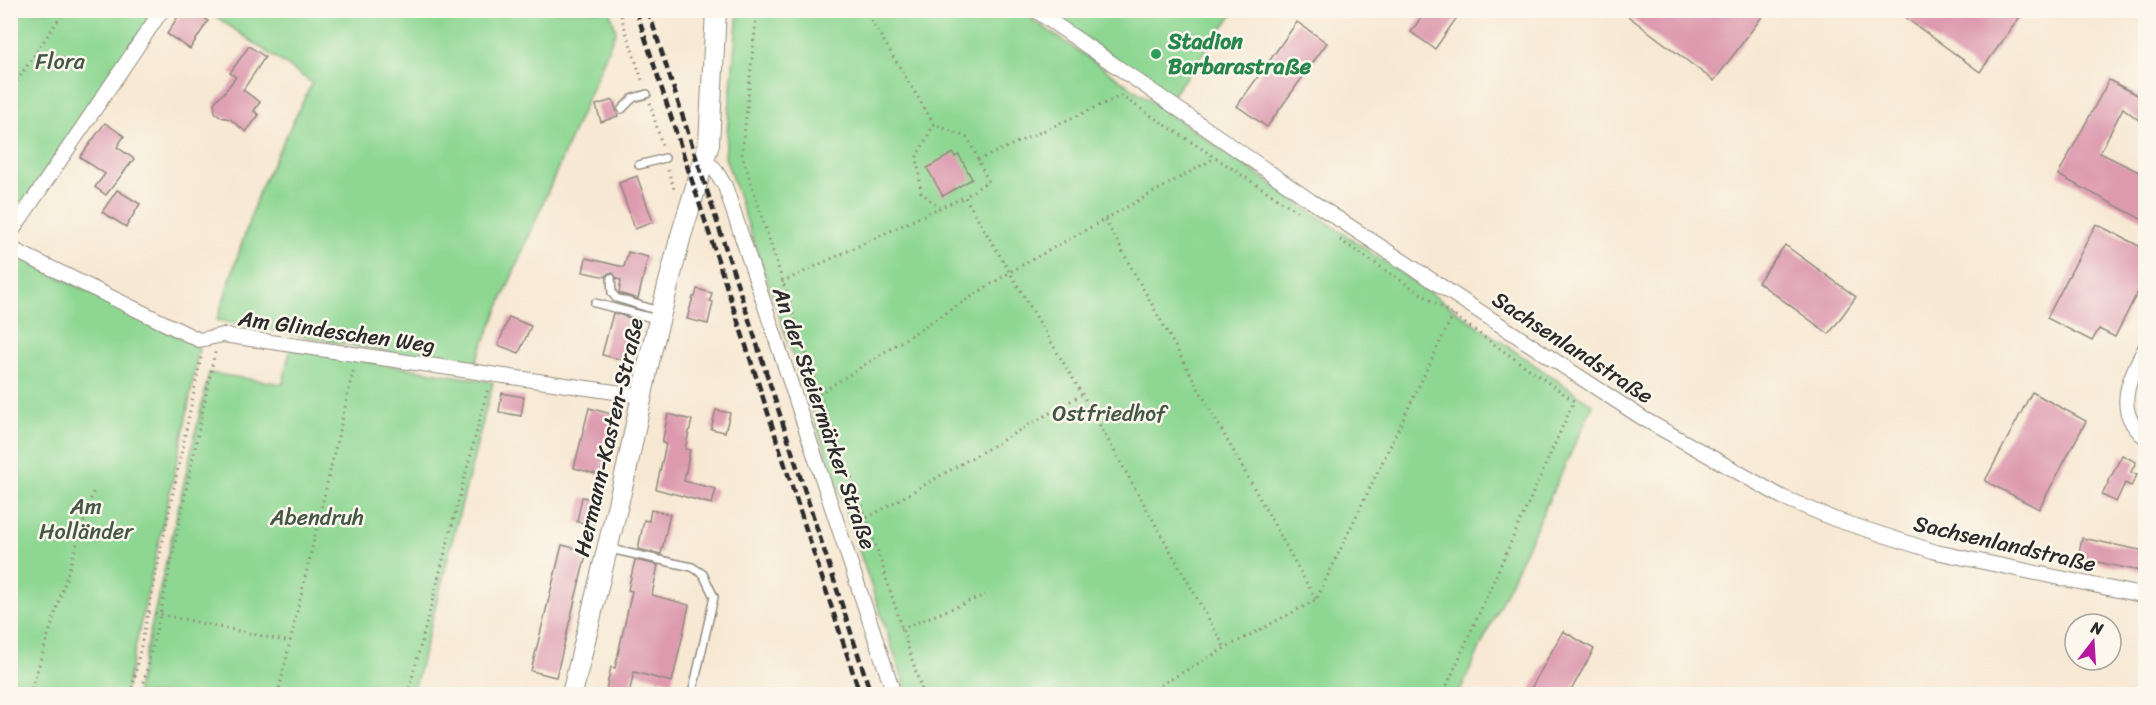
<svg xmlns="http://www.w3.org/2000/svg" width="2156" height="705" font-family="Sriracha,sans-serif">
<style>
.green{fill:#8ed793;stroke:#5c815f;stroke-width:1.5}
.building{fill:#dd9aaf}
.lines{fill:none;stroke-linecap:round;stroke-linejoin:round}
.lane-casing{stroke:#918a7f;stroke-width:10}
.street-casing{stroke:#918a7f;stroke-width:16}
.secondary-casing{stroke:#918a7f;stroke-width:22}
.path{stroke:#918a7f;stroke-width:3;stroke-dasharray:1.5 4.5;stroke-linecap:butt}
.lane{stroke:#fff;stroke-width:7}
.street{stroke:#fff;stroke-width:14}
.secondary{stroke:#fff;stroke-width:20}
.rail{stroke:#2b2b2b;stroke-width:4.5;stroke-dasharray:9 4.5;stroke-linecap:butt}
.leisure-dot{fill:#2e9e5b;stroke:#fbf7ec;stroke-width:2}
.labels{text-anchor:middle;stroke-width:5;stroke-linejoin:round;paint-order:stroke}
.leisure-label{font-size:22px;font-weight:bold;fill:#27864d;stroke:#fbf7ec;text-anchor:start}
.park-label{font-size:22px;fill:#445645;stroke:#fbf7ec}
.street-label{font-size:22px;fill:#2b2b2b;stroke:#fbf7ec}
</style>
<rect width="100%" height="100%" fill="#fbf7ec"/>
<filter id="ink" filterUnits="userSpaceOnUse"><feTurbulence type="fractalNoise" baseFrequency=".0167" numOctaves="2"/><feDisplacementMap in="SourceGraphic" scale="12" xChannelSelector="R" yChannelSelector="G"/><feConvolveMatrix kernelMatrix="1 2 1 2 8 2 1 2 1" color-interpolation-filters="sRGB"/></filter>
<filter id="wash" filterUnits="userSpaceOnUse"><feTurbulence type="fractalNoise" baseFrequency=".008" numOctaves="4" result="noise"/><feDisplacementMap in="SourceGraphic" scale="24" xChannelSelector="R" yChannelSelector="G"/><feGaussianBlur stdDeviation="1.35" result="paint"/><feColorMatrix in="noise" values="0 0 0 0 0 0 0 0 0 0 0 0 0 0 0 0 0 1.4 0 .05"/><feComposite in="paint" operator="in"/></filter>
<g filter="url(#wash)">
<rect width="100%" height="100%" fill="#f7e8d3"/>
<g class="green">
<polygon points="11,11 155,11 11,221"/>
<polygon points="208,11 610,11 616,31 473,368 217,320 259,191 312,83"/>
<polygon points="738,11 1020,11 1593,405 1460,691 1453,694 908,694 725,157"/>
<polygon points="1047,11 1235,11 1171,97"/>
<polygon points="10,253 199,347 184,429 125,694 11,694"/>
<polygon points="290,349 493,382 413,694 136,694 209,373 283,384"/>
</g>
<g id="blocks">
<g class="building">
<polygon points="182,10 192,10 208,21 190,49 167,34"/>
<polygon points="1426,10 1462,10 1435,49 1411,32"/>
<polygon points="1620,10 1767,10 1714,81"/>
<polygon points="1895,10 2025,10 1980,72"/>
<polygon points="1297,22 1327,43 1267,127 1237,106"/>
<polygon points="249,46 265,57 243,90 260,102 254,111 259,115 246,132 230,119 221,117 215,112 214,103 219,97 223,94 236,77 230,73"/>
<polygon points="2109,80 2145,99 2145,125 2123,108 2100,153 2145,175 2145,221 2058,175"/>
<polygon points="613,100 618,116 601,122 596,105"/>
<polygon points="105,123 124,136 117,147 134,159 106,195 95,187 105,174 80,157"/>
<polygon points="953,153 955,157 959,155 972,179 943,196 927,168"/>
<polygon points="637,176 653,222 635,229 619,183"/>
<polygon points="117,190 140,204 126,227 102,212"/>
<polygon points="2096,224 2145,249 2145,277 2115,337 2099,329 2092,341 2047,318"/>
<polygon points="1785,245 1856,297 1829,334 1758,282"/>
<polygon points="628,252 648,257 638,299 619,293 621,280 617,279 613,273 608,273 606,277 583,272 586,258 624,267"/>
<polygon points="697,289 712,293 710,301 713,302 708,324 687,319 693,297 695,297"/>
<polygon points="613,313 634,319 624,360 602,355"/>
<polygon points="509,317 531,326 519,353 498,345"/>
<polygon points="2032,392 2086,421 2039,509 1985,481"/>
<polygon points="502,393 524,397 521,416 499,412"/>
<polygon points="589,408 615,415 600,475 574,468"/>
<polygon points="716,410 730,413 725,432 711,429"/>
<polygon points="668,414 692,420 685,449 690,450 684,481 716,489 712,504 656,489 666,444 662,443"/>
<polygon points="2122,455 2136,462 2131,472 2137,475 2131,486 2125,483 2116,502 2102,495"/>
<polygon points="582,497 599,500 593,525 577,522"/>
<polygon points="651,510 670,514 661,554 638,549 644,520 649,521"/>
<polygon points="2082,538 2145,551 2145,572 2078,558"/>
<polygon points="562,545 587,551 556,677 531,671"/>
<polygon points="635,560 658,565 652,595 689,605 683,634 672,682 634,672 629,694 605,694 611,667 615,668 632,591 628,590"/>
<polygon points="1563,631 1594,649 1569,694 1528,694"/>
</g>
</g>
</g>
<g filter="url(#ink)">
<use href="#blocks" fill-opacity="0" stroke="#918a7f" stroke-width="1.5"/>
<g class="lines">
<defs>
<g id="lane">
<polyline points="622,109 633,98 647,94"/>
<polyline points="639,165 665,158"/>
<polyline points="611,278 612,293 616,298 659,311"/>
<polyline points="595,303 656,319"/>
<polyline points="610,549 692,567 703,574 714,597 692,694"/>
</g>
<g id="street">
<polyline points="1035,10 1311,201 1644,419 1782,497 1834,519 1936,552 2146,596"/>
<polyline points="705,161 714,168 725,186 894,694"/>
<polyline points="10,234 162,10"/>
<polyline points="10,248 199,340 223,335 642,396"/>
<path d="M 2146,346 C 2130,377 2111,411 2146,438"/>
</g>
<polyline id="secondary" points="572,694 627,467 651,352 680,239 709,144 716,10"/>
</defs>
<use href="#lane" class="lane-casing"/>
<use href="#street" class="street-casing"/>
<use href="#secondary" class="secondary-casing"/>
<g class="path">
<polyline points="619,10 643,83"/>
<polyline points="757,10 742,155 819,394 867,518 923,694"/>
<polyline points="865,10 934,124 968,138 988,181 965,197 1082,394 1225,648"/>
<polyline points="10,91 65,10"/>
<polyline points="650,103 663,149"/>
<polyline points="934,124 917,156 921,192 939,208 965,197"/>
<polyline points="978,160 1121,96 1297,211"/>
<polyline points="668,170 675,192"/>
<polyline points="1105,220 1316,600"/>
<polyline points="1340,240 1453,315 1574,401 1443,694"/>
<polyline points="782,282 939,208"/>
<polyline points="819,394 1010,272 1215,158"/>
<polyline points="867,518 1081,395"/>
<polyline points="149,612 290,642"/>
<polyline points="901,629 985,595"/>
<polyline points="30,694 94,489"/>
<polyline points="131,694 202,353"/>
<polyline points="141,694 160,615 215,352"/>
<polyline points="278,694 354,368"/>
<polyline points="408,694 488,388"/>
<polyline points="1145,694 1225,648 1316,600 1453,315"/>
</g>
<use href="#lane" class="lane"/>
<use href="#street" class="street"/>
<use href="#secondary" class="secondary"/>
<g class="rail">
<polyline points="636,10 860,694"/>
<polyline points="648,10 871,694"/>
</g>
</g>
</g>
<circle class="leisure-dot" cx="1156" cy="54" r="6"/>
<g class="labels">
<g class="leisure-label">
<text x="1168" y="49">Stadion<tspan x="1168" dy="25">Barbarastraße</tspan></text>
</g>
<g class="park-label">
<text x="60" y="69">Flora</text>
<text x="1109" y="421">Ostfriedhof</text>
<text x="86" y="514">Am<tspan x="86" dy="25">Holländer</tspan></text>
<text x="317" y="525">Abendruh</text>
</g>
<g class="street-label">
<text transform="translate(337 331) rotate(8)" y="8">Am Glindeschen Weg</text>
<text transform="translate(1573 347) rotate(33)" y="8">Sachsenlandstraße</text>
<text transform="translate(825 418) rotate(71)" y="8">An der Steiermärker Straße</text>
<text transform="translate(608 437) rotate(-77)" y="8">Hermann-Kasten-Straße</text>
<text transform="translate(2005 543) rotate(13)" y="8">Sachsenlandstraße</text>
</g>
</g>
<rect width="2156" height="705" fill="none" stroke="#fbf7ec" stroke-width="36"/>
<g transform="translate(2093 642) rotate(17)"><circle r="28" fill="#fbf7ec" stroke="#a8a59f" stroke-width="1.5"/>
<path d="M0-4.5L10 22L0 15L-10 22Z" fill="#b5179e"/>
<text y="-9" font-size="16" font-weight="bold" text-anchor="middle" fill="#2b2b2b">N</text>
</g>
</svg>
